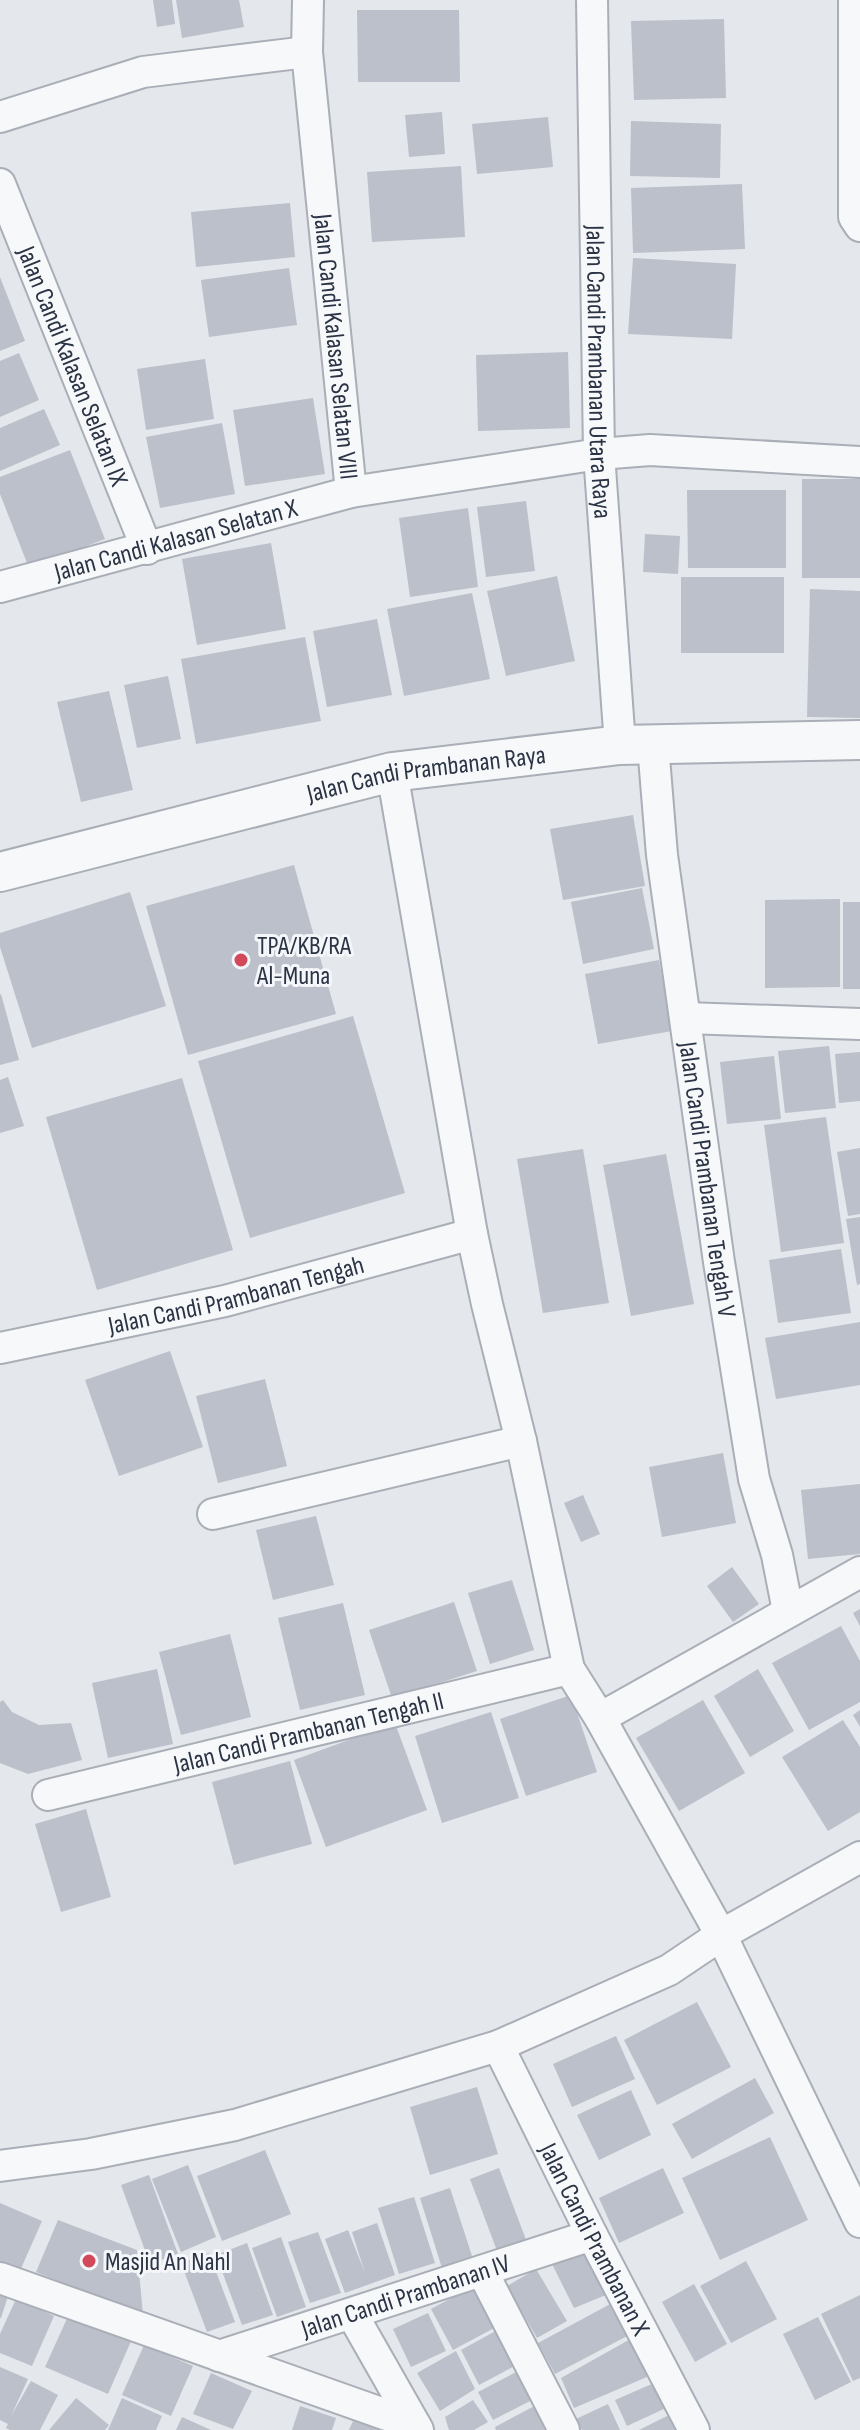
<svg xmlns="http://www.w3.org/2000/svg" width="860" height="2430" font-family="'Sofia Sans Condensed',sans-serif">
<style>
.building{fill:#bbc0ca}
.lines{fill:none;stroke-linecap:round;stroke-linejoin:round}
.minor-casing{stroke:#a9aeb7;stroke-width:34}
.tertiary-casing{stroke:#a9aeb7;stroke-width:42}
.minor{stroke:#f7f8fa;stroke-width:30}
.tertiary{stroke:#f7f8fa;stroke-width:38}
.poi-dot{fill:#d1495b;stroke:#f4f6f9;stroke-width:3}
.labels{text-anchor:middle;stroke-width:6;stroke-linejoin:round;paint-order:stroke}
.street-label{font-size:26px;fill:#2b3445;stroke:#f4f6f9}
.poi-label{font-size:26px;fill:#2b3445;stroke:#f4f6f9;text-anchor:start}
</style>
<rect width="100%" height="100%" fill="#e4e7ec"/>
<g class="building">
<polygon points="153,0 172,0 175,24 157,27"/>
<polygon points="176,0 239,0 244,27 182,38"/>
<polygon points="357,10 459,10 460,82 358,82"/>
<polygon points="724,19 726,98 634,100 631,21"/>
<polygon points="442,112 445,154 409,157 405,115"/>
<polygon points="548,117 553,167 477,174 472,124"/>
<polygon points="631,121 721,124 720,178 630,176"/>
<polygon points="461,166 465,237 372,242 367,172"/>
<polygon points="742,184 745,249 633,253 631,188"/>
<polygon points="290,203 295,257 196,267 191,212"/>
<polygon points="633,258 736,264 732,339 628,334"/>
<polygon points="289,268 297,325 209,337 201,280"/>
<polygon points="0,277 25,341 0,351"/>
<polygon points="568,352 570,428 478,431 476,355"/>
<polygon points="19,353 39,400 0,417 0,361"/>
<polygon points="205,359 214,419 146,430 137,369"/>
<polygon points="313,398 325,474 245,486 233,410"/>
<polygon points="44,409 60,445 0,471 0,428"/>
<polygon points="222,423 235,494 160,508 146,437"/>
<polygon points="70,450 105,539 29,568 0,494 0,477"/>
<rect x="802" y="479" width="58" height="99"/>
<polygon points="687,490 786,490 786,568 688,568"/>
<polygon points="526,501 535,571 486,577 477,507"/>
<polygon points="468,508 478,587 410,597 399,518"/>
<polygon points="645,534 680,536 678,574 643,572"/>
<polygon points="271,543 286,629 197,645 182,559"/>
<polygon points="557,576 575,661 506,676 487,591"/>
<rect x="681" y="577" width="103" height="76"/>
<polygon points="810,589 860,591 860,718 807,717"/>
<polygon points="472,593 490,679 404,696 387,609"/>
<polygon points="377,619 392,695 327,707 313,631"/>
<polygon points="305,637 321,721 196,744 181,659"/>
<polygon points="168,676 181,739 137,748 124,685"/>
<polygon points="109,691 133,790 81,802 57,702"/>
<polygon points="633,815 645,886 563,900 550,829"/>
<polygon points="294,865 336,1014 188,1055 146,906"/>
<polygon points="642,888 654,949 583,964 571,902"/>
<polygon points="130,892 166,1006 32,1048 0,947 0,933"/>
<polygon points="840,899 840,987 765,988 765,900"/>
<rect x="843" y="902" width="17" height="87"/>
<polygon points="659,960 672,1031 598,1044 585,974"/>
<polygon points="1,994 19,1060 0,1065 0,995"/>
<polygon points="353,1016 405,1193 250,1238 198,1061"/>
<polygon points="829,1046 836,1108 785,1113 778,1051"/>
<polygon points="860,1052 860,1101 839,1103 835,1054"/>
<polygon points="774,1056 781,1119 727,1124 720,1062"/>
<polygon points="8,1077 24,1126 0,1133 0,1080"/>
<polygon points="182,1078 233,1250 97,1290 46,1117"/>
<polygon points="826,1117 844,1243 781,1252 764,1125"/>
<polygon points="860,1148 860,1214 848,1216 837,1152"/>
<polygon points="583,1149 609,1303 543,1313 517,1159"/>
<polygon points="666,1154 694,1304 631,1316 603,1165"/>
<polygon points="860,1217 860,1284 857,1285 846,1219"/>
<polygon points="841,1249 851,1313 778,1323 769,1260"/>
<polygon points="860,1322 860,1385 776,1399 765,1338"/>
<polygon points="170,1351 203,1447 119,1476 85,1380"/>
<polygon points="265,1379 287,1466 218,1483 196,1396"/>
<polygon points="723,1453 736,1523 662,1537 649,1467"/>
<polygon points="860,1484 860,1554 808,1559 801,1490"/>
<polygon points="583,1495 600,1534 581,1542 564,1503"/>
<polygon points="316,1516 334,1585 273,1600 256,1530"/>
<polygon points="732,1567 759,1604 733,1622 707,1586"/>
<polygon points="512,1580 534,1650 490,1664 468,1593"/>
<polygon points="454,1602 477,1671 392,1698 369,1630"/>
<polygon points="343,1603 365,1695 300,1710 278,1618"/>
<polygon points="860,1609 860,1626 853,1613"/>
<polygon points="841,1626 860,1661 860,1702 809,1730 772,1663"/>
<polygon points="230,1634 251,1717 181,1735 159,1652"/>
<polygon points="157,1669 173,1744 108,1758 92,1683"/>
<polygon points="758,1669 794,1731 750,1757 714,1696"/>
<polygon points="571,1695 597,1772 526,1796 500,1719"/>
<polygon points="3,1700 12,1712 39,1725 71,1723 82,1760 28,1774 0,1763 0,1702"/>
<polygon points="703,1700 745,1773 679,1811 636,1738"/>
<polygon points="860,1710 860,1727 853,1715"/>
<polygon points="491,1712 519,1798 442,1823 415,1736"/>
<polygon points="843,1720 860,1747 860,1812 828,1831 782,1757"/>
<polygon points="395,1723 427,1810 326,1847 294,1760"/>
<polygon points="290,1761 312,1844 234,1865 212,1782"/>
<polygon points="86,1809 111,1897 61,1912 35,1824"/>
<polygon points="697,2002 731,2067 657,2105 624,2040"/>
<polygon points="616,2036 635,2079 572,2107 553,2064"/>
<polygon points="755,2078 774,2113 692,2159 672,2124"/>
<polygon points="477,2087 498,2154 430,2175 410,2107"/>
<polygon points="631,2090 651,2135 599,2160 577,2115"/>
<polygon points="770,2137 808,2220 720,2260 682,2178"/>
<polygon points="265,2150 291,2214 222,2241 197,2176"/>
<polygon points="188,2165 216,2237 181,2252 152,2179"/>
<polygon points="499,2168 528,2245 499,2256 470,2179"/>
<polygon points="663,2168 684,2213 619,2243 599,2198"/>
<polygon points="149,2175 178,2254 150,2264 121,2185"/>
<polygon points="450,2188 473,2259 442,2268 420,2198"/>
<polygon points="414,2197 435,2263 399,2274 378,2208"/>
<polygon points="0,2203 42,2221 19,2273 0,2265"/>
<polygon points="58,2220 137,2250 143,2315 36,2272"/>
<polygon points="377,2223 395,2275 345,2293 325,2239 348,2230 365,2273 352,2232"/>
<polygon points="318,2232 341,2293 310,2303 288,2242"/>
<polygon points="281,2237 306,2307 277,2317 252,2248"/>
<polygon points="247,2243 273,2315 242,2325 216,2255"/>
<polygon points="584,2252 606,2295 574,2308 552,2264"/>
<polygon points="209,2253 235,2322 207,2332 181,2263"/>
<polygon points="746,2261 777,2319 731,2343 700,2286"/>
<polygon points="536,2269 567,2321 537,2338 507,2286"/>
<polygon points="694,2284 727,2344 695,2362 662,2302"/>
<polygon points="476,2285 498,2326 453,2350 431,2309"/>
<polygon points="0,2290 9,2293 1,2318 0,2318"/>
<polygon points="860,2295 860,2378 853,2381 821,2314"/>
<polygon points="16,2299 54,2316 32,2366 0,2353 0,2334"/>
<polygon points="614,2302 631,2334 555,2374 538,2343"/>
<polygon points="70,2312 132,2339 108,2394 45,2367"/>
<polygon points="428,2313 446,2351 411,2367 393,2329"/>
<polygon points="818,2317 851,2382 815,2400 783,2334"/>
<polygon points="503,2327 522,2362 479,2385 461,2350"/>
<polygon points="634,2337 647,2377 574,2408 561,2378"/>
<polygon points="144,2345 193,2366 171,2416 122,2395"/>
<polygon points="456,2351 475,2389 440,2411 417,2373"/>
<polygon points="0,2367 28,2379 11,2416 31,2381 58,2395 40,2430 10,2430 6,2428 8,2424 0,2420"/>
<polygon points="522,2369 536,2398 493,2420 478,2392"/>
<polygon points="211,2373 252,2391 233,2429 193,2414"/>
<polygon points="654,2383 666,2408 627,2426 615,2400"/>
<polygon points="76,2398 109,2425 105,2430 49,2430"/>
<polygon points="122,2398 162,2416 156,2430 108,2430"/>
<polygon points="473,2400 488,2422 474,2430 449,2430 445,2417"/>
<polygon points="540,2403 555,2430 496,2430 495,2427"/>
<polygon points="608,2404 620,2430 582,2430 576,2419"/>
<polygon points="300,2406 336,2418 332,2430 292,2430"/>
<polygon points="673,2413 682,2430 639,2430"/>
<polygon points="182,2417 211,2430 176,2430"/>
<polygon points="353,2421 378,2429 378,2430 349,2430"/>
</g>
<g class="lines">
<defs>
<g id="minor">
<path id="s1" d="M 308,0 L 307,52 L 351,492"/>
<path id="s2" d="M 592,0 L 599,454 L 620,745"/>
<polyline points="854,0 854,217 860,226"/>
<polyline points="0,117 143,72 307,52"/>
<path id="s3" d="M 0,184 L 147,549"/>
<path id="s4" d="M 0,587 L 351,492 L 599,454 L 650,450 L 860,462"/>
<path id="s5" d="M 653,745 L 662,855 L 719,1262 L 754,1479 L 777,1555 L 788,1611"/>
<polyline points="392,772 472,1234 487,1304 521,1441 569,1669 600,1718 721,1935 860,2222"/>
<polyline points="686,1018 860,1024"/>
<path id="s6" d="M 0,1348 L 225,1301 L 472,1234"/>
<polyline points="213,1514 521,1441"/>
<polyline points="600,1718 860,1572"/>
<path id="s7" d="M 48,1795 L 569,1669"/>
<path id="s8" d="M 498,2046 L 592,2235 L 694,2430"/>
<polyline points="0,2166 91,2154 235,2125 498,2046 669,1970 721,1935 860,1857"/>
<polyline points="482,2271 564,2430"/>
<polyline points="0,2278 415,2425"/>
<polyline points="352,2314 418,2430"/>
<path id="s9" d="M 219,2356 L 592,2235"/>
</g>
<g id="tertiary">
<path id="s10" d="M 0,872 L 392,772 L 620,745 L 860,740"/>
</g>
</defs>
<use href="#minor" class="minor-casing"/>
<use href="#tertiary" class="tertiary-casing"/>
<use href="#minor" class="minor"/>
<use href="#tertiary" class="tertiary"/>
</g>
<g class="poi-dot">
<circle cx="241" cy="960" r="8"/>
<circle cx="89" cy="2261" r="8"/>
</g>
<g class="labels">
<g class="street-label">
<text dy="9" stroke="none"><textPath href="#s1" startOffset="348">Jalan Candi Kalasan Selatan VIII</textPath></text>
<text dy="9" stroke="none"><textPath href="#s3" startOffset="196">Jalan Candi Kalasan Selatan IX</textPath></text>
<text dy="9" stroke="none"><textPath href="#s2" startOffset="372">Jalan Candi Prambanan Utara Raya</textPath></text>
<text dy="9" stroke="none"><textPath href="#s4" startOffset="182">Jalan Candi Kalasan Selatan X</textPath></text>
<text dy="9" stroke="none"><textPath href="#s10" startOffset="438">Jalan Candi Prambanan Raya</textPath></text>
<text dy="9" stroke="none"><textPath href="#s5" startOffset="438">Jalan Candi Prambanan Tengah V</textPath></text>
<text dy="9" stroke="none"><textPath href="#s6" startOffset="242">Jalan Candi Prambanan Tengah</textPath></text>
<text dy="9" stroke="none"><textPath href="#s7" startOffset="268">Jalan Candi Prambanan Tengah II</textPath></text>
<text dy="9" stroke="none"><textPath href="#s8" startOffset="216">Jalan Candi Prambanan X</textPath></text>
<text dy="9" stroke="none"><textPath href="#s9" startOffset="196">Jalan Candi Prambanan IV</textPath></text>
</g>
<g class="poi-label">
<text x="257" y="954">TPA/KB/RA<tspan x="257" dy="30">Al-Muna</tspan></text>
<text x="105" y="2270">Masjid An Nahl</text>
</g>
</g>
</svg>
